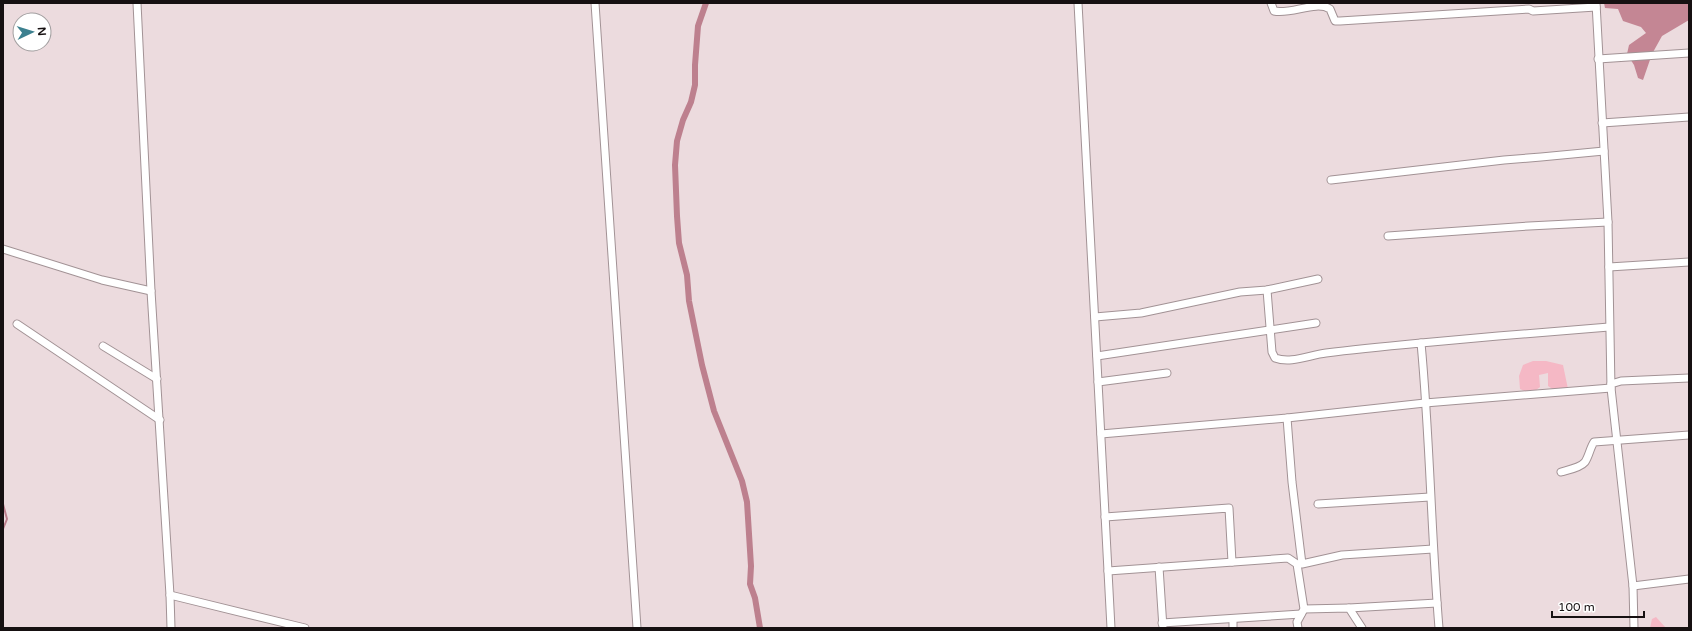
<svg xmlns="http://www.w3.org/2000/svg" width="1692" height="631" font-family="'Varela Round',sans-serif">
<style>
.green{fill:#f5b8c5}
.forest{fill:#c48694}
.lines{fill:none;stroke-linecap:round;stroke-linejoin:round}
.stream{stroke:#bd808e;stroke-width:2}
.canal{stroke:#bd808e;stroke-width:6}
.street-casing{stroke:#a29295;stroke-width:9}
.street{stroke:#fff;stroke-width:7}
</style>
<rect width="100%" height="100%" fill="#ecdbde"/>
<g class="green">
<polygon points="1533,361 1546,361 1563,365 1568,389 1554,390 1548,386 1548,373 1539,375 1540,387 1531,394 1520,389 1519,376 1523,365"/>
<polygon points="1656,617 1666,628 1650,628 1652,619"/>
</g>
<polygon class="forest" points="1604,3 1689,3 1689,20 1662,36 1652,54 1643,80 1638,78 1634,65 1627,54 1629,45 1646,33 1641,27 1623,21 1618,9 1605,8"/>
<g class="lines">
<polyline class="stream" points="3,504 7,519 3,529"/>
<polyline class="canal" points="706,3 698,26 695,65 695,85 691,102 683,120 677,141 675,165 677,216 679,243 687,275 689,301 702,365 714,411 742,481 747,502 751,566 750,584 755,598 760,628"/>
<defs>
<g id="street">
<polyline points="137,3 151,291 170,595 171,628"/>
<polyline points="595,3 637,628"/>
<polyline points="1078,3 1111,628"/>
<path d="M 1271,3 L 1274,11 C 1291,15 1316,0 1330,9 L 1335,21 L 1340,21 L 1529,9 L 1533,11 L 1596,7"/>
<polyline points="1596,3 1608,222 1611,388 1633,586 1634,628"/>
<polyline points="1598,59 1689,53"/>
<polyline points="1602,123 1689,117"/>
<polyline points="1331,180 1504,160 1541,157 1604,151"/>
<polyline points="1388,236 1529,226 1608,222"/>
<polyline points="3,249 102,280 151,291"/>
<polyline points="1609,267 1689,262"/>
<path d="M 1267,290 L 1272,352 L 1275,358 C 1291,364 1309,355 1326,353 C 1357,349 1389,346 1421,343 C 1430,438 1431,533 1439,628"/>
<polyline points="1095,317 1141,313 1240,292 1267,290 1318,279"/>
<polyline points="17,324 160,420"/>
<polyline points="1421,343 1498,336 1609,327"/>
<polyline points="103,346 157,379"/>
<polyline points="1097,356 1316,323"/>
<polyline points="1098,382 1167,373"/>
<polyline points="1611,384 1621,381 1689,378"/>
<polyline points="1287,418 1292,482 1302,564 1342,555 1433,549"/>
<polyline points="1101,434 1287,418 1425,403 1611,388"/>
<path d="M 1561,472 C 1568,470 1580,468 1585,462 C 1589,456 1590,448 1594,442 L 1689,435"/>
<polyline points="1318,504 1430,497"/>
<polyline points="1105,517 1229,508 1232,562"/>
<polyline points="1159,567 1163,628"/>
<polyline points="1108,571 1288,558 1297,564 1304,609 1349,608 1362,628"/>
<polyline points="1633,586 1689,579"/>
<polyline points="170,595 305,628"/>
<polyline points="1349,608 1437,603"/>
<polyline points="1233,619 1233,628"/>
<polyline points="1162,623 1301,614"/>
<polyline points="1298,628 1297,622 1303,611"/>
</g>
</defs>
<use href="#street" class="street-casing"/>
<use href="#street" class="street"/>
</g>
<rect width="1692" height="631" fill="none" stroke="#161011" stroke-width="8"/>
<g transform="translate(32 32) rotate(86)"><circle r="19" fill="#ffffff" stroke="#a29fa0"/>
<path d="M0-3L7 15L0 10L-7 15Z" fill="#3c808f"/>
<text y="-6" font-size="11" font-weight="bold" text-anchor="middle" fill="#161011">N</text>
</g>
<path d="M1552 611v6h92v-6" fill="none" stroke="#161011" stroke-width="2"/>
<text x="1558" y="611" font-size="12" fill="#161011" stroke="#ffffff" stroke-width="3" paint-order="stroke">100 m</text>
</svg>
